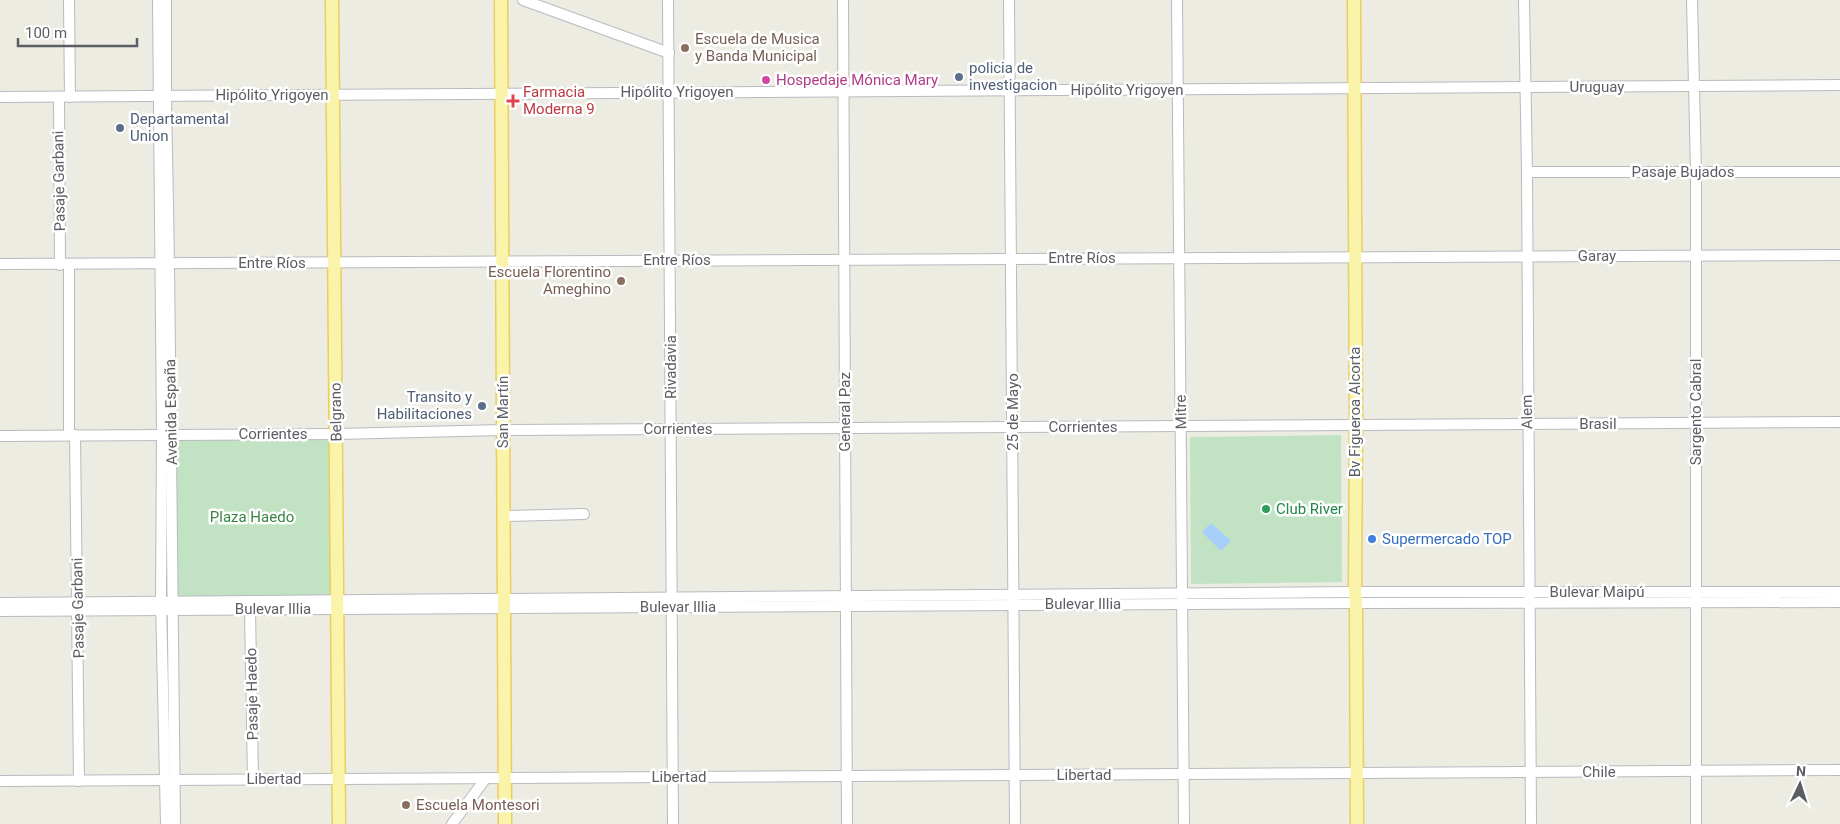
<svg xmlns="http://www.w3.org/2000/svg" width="1840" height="824" font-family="Roboto,sans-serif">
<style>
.green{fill:#c1e3c4}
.water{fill:#a6cffa}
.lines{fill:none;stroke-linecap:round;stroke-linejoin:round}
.minor-casing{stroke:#b8babf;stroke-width:12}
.major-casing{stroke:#e9ce60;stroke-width:15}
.minor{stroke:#fff;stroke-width:10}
.major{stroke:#faf4ab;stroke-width:12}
.education-dot{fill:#8d6e63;stroke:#fff;stroke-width:2}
.service-dot{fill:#5c6f8a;stroke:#fff;stroke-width:2}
.hotel-dot{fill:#d1479c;stroke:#fff;stroke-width:2}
.health-dot{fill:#e0444e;stroke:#fff;stroke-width:2}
.leisure-dot{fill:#2e9e5b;stroke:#fff;stroke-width:2}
.shop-dot{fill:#3f7fe0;stroke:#fff;stroke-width:2}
.labels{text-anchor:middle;stroke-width:5;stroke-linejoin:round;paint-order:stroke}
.education-label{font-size:15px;fill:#785e54;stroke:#fff;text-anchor:start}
.service-label{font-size:15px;fill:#4e5e75;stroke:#fff;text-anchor:start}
.hotel-label{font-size:15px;fill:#b23c85;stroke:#fff;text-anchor:start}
.street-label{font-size:15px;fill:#5b5e63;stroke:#fff}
.health-label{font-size:15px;fill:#be3a42;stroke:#fff;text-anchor:start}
.leisure-label{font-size:15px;fill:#27864d;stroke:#fff;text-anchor:start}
.park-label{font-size:15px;fill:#3a8344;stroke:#fff}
.shop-label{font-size:15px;fill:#366cbe;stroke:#fff;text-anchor:start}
</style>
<rect width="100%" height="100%" fill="#edece3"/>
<g class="green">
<polygon points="329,435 332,597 175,599 173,436"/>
<polygon points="1341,435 1342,582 1191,584 1190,437"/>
</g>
<polygon class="water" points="1211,523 1231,541 1221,551 1202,532"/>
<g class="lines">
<defs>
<g id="minor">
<polyline points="69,0 70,97"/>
<polyline points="158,0 162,434 161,601 166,824"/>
<polyline points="166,0 166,96 169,263 175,824"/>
<polyline points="523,0 669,53"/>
<polyline points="668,0 673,824"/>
<polyline points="843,0 847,824"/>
<polyline points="1009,0 1015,824"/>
<polyline points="1177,0 1184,824"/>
<polyline points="1524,0 1527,172 1531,824"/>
<polyline points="1692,0 1696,172 1696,824"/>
<polyline points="0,97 1840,85"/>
<polyline points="59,97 60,265"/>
<polyline points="1527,172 1840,172"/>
<polyline points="0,264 1840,255"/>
<polyline points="69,435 69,265"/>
<polyline points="75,435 79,781"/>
<polyline points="0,436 337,434 503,430 1840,422"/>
<polyline points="504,516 584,514"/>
<polyline points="0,603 1355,592 1840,592"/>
<polyline points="250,610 253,779"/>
<polyline points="0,611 1356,603 1840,602"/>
<polyline points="0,781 1840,770"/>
<polyline points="452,824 486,778"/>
</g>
<g id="major">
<polyline points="332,0 339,824"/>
<polyline points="501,0 505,824"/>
<polyline points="1354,0 1356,425 1355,592 1356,603 1357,824"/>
</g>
</defs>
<use href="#minor" class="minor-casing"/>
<use href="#major" class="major-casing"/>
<use href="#minor" class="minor"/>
<use href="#major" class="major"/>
</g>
<g class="education-dot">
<circle cx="685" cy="48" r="5"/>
<circle cx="621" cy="281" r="5"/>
<circle cx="406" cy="805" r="5"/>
</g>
<g class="service-dot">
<circle cx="959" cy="77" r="5"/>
<circle cx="120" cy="128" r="5"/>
<circle cx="482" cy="406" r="5"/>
</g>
<circle class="hotel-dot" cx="766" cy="80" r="5"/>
<path class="health-dot" d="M510.5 93.5h5v5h5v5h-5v5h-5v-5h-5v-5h5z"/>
<circle class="leisure-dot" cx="1266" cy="509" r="5"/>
<circle class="shop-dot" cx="1372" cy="539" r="5"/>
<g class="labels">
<g class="education-label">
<text x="695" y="44">Escuela de Musica<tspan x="695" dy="17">y Banda Municipal</tspan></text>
<text x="611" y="277" text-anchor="end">Escuela Florentino<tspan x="611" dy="17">Ameghino</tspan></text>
<text x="416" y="810">Escuela Montesori</text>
</g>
<g class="service-label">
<text x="969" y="73">policia de<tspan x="969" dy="17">investigacion</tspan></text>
<text x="130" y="124">Departamental<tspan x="130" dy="17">Union</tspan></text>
<text x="472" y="402" text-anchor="end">Transito y<tspan x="472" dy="17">Habilitaciones</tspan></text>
</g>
<g class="hotel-label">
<text x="776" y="85">Hospedaje Mónica Mary</text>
</g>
<g class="street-label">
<text x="1597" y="92">Uruguay</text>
<text x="1127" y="95">Hipólito Yrigoyen</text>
<text x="677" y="97">Hipólito Yrigoyen</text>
<text x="272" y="100">Hipólito Yrigoyen</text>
<text x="1683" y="177">Pasaje Bujados</text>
<text transform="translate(59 181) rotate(-91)" y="5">Pasaje Garbani</text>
<text x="1597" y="261">Garay</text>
<text x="1082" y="263">Entre Ríos</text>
<text x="677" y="265">Entre Ríos</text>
<text x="272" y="268">Entre Ríos</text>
<text transform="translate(671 367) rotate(-90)" y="5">Rivadavia</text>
<text transform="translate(171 412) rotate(-91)" y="5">Avenida España</text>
<text transform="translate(336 412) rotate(-91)" y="5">Belgrano</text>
<text transform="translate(503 412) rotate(-90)" y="5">San Martín</text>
<text transform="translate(845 412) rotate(-90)" y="5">General Paz</text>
<text transform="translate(1013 412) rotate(-90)" y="5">25 de Mayo</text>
<text transform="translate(1181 412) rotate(-91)" y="5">Mitre</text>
<text transform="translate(1355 412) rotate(-90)" y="5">Bv Figueroa Alcorta</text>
<text transform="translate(1527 412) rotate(-91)" y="5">Alem</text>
<text transform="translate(1696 412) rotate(-90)" y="5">Sargento Cabral</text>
<text x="1598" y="429">Brasil</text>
<text x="1083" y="432">Corrientes</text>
<text x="678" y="434">Corrientes</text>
<text x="273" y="439">Corrientes</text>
<text x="1597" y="597">Bulevar Maipú</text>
<text x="1083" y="609">Bulevar Illia</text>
<text x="678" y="612">Bulevar Illia</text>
<text transform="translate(78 608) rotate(-91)" y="5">Pasaje Garbani</text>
<text x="273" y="614">Bulevar Illia</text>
<text transform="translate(252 694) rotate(-91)" y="5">Pasaje Haedo</text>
<text x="1599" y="777">Chile</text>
<text x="1084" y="780">Libertad</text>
<text x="679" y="782">Libertad</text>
<text x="274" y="784">Libertad</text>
</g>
<g class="health-label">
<text x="523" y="97">Farmacia<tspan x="523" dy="17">Moderna 9</tspan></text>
</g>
<g class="leisure-label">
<text x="1276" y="514">Club River</text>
</g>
<g class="park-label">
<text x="252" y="522">Plaza Haedo</text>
</g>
<g class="shop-label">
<text x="1382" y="544">Supermercado TOP</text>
</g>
</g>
<g transform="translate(1800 784) rotate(4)" stroke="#ffffff" stroke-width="4" paint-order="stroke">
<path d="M0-4L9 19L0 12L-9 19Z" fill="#5b5e63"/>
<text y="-8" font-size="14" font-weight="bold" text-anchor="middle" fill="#5b5e63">N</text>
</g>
<path d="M18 38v8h119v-8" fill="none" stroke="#5b5e63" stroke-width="2.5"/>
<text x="25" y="38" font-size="15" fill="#5b5e63" stroke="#ffffff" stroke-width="4" paint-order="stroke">100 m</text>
</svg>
